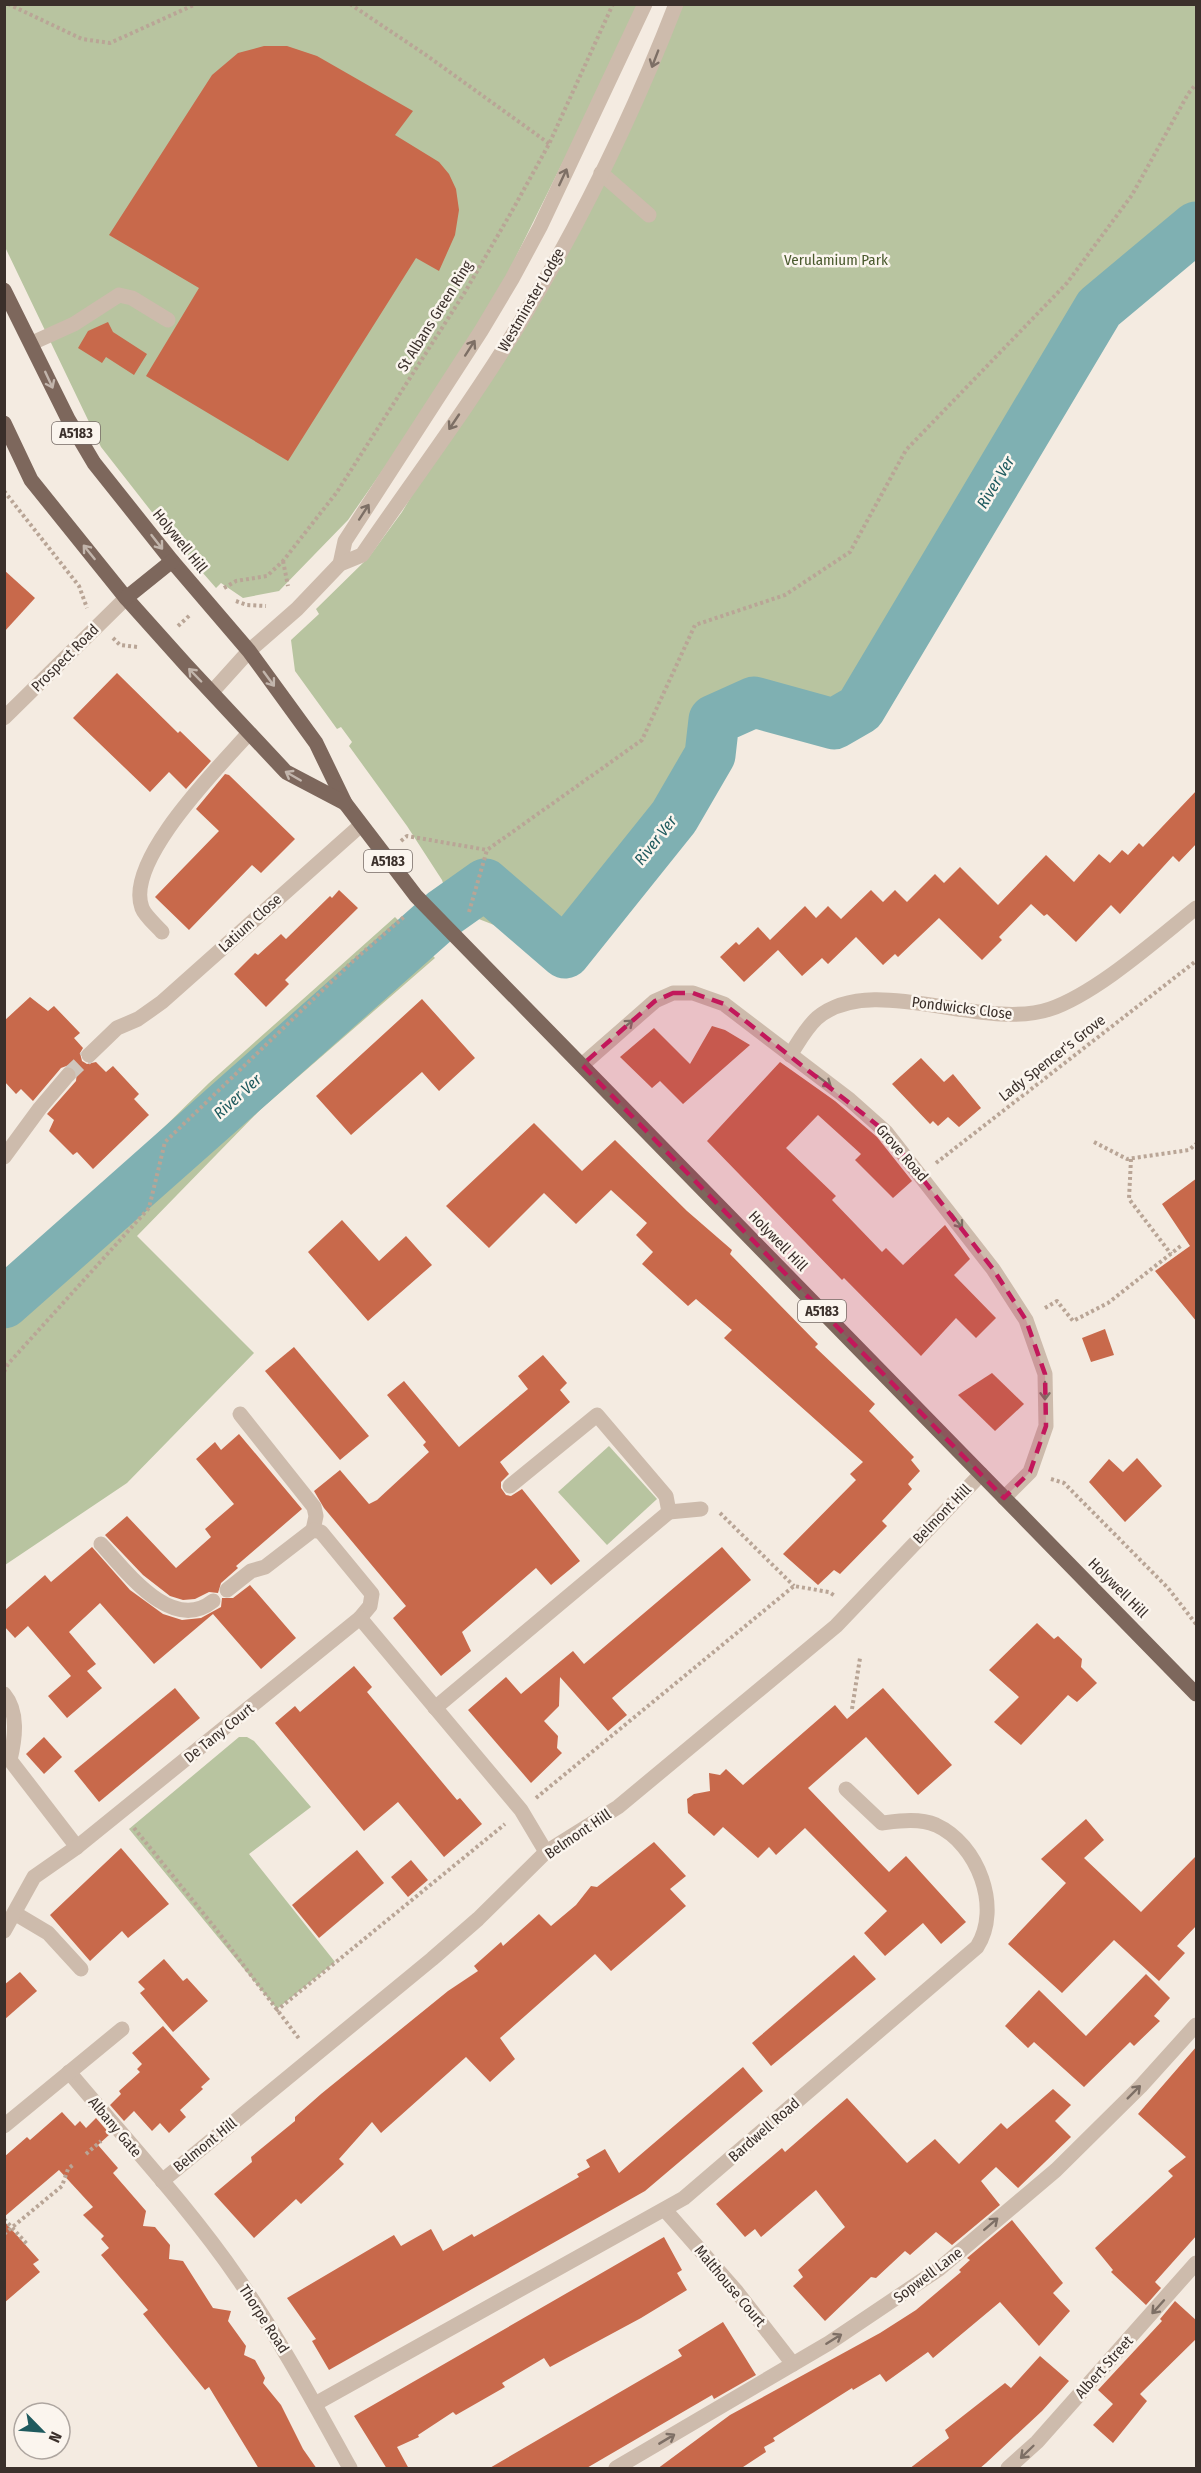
<svg xmlns="http://www.w3.org/2000/svg" width="1201" height="2473" font-family="'Fira Sans Condensed',sans-serif">
<style>
.green{fill:#b8c4a0}
.lines{fill:none;stroke-linecap:round;stroke-linejoin:round}
.river{stroke:#7fb0b2;stroke-width:51}
.building{fill:#c8694b}
.minor-tunnel{stroke:#cfc6bd;stroke-width:15;stroke-dasharray:15 8;stroke-linecap:butt}
.path{stroke:#b9a596;stroke-width:4;stroke-dasharray:3 3;stroke-linecap:butt}
.minor{stroke:#cdbbac;stroke-width:15}
.major{stroke:#7d675c;stroke-width:15}
.oneway{stroke:#7d6f65}
.oneway2{stroke:#c2b5ac}
.marked{fill:#c2185b;fill-opacity:0.2;stroke:#c2185b;stroke-width:4.5;stroke-dasharray:12 8;stroke-linejoin:round}
.labels{text-anchor:middle;stroke-width:5;stroke-linejoin:round;paint-order:stroke}
.shield{fill:#fbf5ee;stroke:#756b66;stroke-width:1.5}
.shield-label{font-size:14px;font-weight:bold;fill:#3b302b}
.park-label{font-size:15px;fill:#4a5a2e;stroke:#fbf5ee}
.street-label{font-size:15px;fill:#3b302b;stroke:#fbf5ee}
.water-label{font-size:16px;font-style:italic;fill:#1f5a5e;stroke:#fbf5ee}
</style>
<rect width="100%" height="100%" fill="#f4ebe1"/>
<g class="green">
<polygon points="5,5 638,5 610,67 495,299 435,395 348,520 279,591 243,598 221,583 216,588 169,534 101,447 5,247"/>
<polygon points="676,5 1196,5 1196,227 1099,308 860,709 834,724 754,702 714,720 710,755 674,817 565,953 466,914 446,892 442,880 407,826 349,746 352,742 341,727 337,729 295,671 291,640 319,614 316,609 369,557 402,512 578,217"/>
<polygon points="395,917 435,958 260,1110 137,1236 254,1353 127,1483 5,1565 5,1284 209,1083"/>
<polygon points="609,1446 657,1499 607,1545 558,1492"/>
<polygon points="239,1737 247,1737 254,1741 311,1807 249,1854 335,1962 277,2009 129,1829"/>
</g>
<g class="lines">
<polyline class="river" points="4,1303 444,913 485,884 565,953 674,817 710,755 714,720 754,702 834,724 860,709 1099,308 1196,227"/>
</g>
<g class="building">
<polygon points="264,46 287,46 317,56 413,111 395,135 439,162 449,174 456,189 459,210 455,235 439,271 416,258 288,461 146,376 199,288 109,235 212,75 238,53"/>
<polygon points="108,322 113,332 147,354 134,375 106,357 102,363 78,348 88,331"/>
<polygon points="4,570 35,598 4,632"/>
<polygon points="117,673 178,733 180,731 211,761 186,789 169,772 150,792 73,718"/>
<polygon points="225,774 229,775 295,839 261,873 252,865 189,930 155,897 219,831 196,809"/>
<polygon points="1197,790 1197,843 1179,862 1173,856 1120,914 1111,905 1076,942 1047,914 1044,916 1031,904 999,937 1002,940 982,960 939,918 898,957 895,954 883,965 856,937 828,964 822,958 802,976 778,950 744,982 720,957 736,942 739,945 758,927 770,940 805,906 816,918 828,906 841,919 871,890 883,902 895,890 907,902 935,874 944,883 960,867 998,905 1046,855 1074,882 1099,854 1110,863 1122,850 1128,855 1139,843 1143,847"/>
<polygon points="339,890 358,908 285,980 289,984 266,1007 234,974 255,953 258,955 281,934 286,939 330,896 332,898"/>
<polygon points="30,997 48,1011 54,1006 80,1033 74,1038 83,1048 80,1053 82,1061 87,1064 96,1062 106,1072 113,1066 139,1094 134,1099 149,1115 93,1169 77,1152 73,1155 49,1131 54,1120 47,1114 76,1081 77,1072 75,1068 69,1065 61,1068 33,1101 21,1089 16,1094 4,1081 4,1021"/>
<polygon points="422,999 475,1058 439,1091 422,1072 351,1135 316,1096"/>
<polygon points="712,1026 725,1030 750,1045 683,1104 660,1081 652,1088 620,1057 654,1028 690,1064"/>
<polygon points="921,1058 944,1082 953,1074 981,1108 959,1127 948,1117 938,1126 933,1121 930,1124 892,1084"/>
<polygon points="780,1062 835,1101 877,1137 912,1181 893,1198 855,1160 861,1154 818,1115 786,1148 836,1196 832,1200 882,1252 886,1248 903,1265 945,1225 970,1259 954,1275 996,1318 976,1338 956,1318 921,1356 844,1278 842,1280 707,1141"/>
<polygon points="534,1123 582,1171 615,1140 687,1211 732,1250 730,1254 818,1344 815,1347 875,1404 869,1411 914,1457 911,1460 920,1471 908,1484 912,1489 882,1521 887,1526 840,1574 834,1570 818,1585 783,1554 856,1480 850,1474 863,1462 724,1338 732,1330 696,1299 688,1306 642,1264 653,1252 636,1235 647,1223 611,1190 576,1224 544,1193 489,1248 446,1206"/>
<polygon points="1197,1178 1197,1322 1155,1271 1190,1246 1162,1204"/>
<polygon points="342,1220 379,1261 406,1236 432,1265 368,1321 308,1252"/>
<polygon points="1105,1329 1114,1355 1091,1362 1082,1338"/>
<polygon points="294,1347 369,1436 340,1460 265,1371"/>
<polygon points="543,1355 567,1383 560,1390 570,1402 500,1462 509,1474 501,1482 501,1488 506,1495 511,1496 522,1489 580,1561 551,1585 536,1568 462,1632 471,1651 441,1676 393,1618 406,1606 324,1508 314,1491 340,1470 369,1504 377,1500 429,1452 423,1445 426,1442 387,1395 404,1381 459,1447 528,1389 518,1376"/>
<polygon points="992,1373 1024,1404 995,1431 958,1395"/>
<polygon points="239,1434 302,1509 236,1566 238,1568 221,1583 218,1593 209,1592 195,1599 183,1600 170,1596 143,1575 105,1535 127,1516 176,1568 211,1537 205,1529 234,1504 196,1459 215,1442 221,1450"/>
<polygon points="1137,1458 1162,1486 1125,1522 1089,1482 1109,1459 1123,1472"/>
<polygon points="92,1547 130,1590 163,1614 182,1620 201,1618 221,1607 222,1598 233,1598 250,1585 296,1638 261,1669 213,1614 154,1664 100,1603 69,1632 96,1664 87,1671 102,1688 67,1718 48,1696 71,1676 28,1626 15,1638 4,1626 4,1611 45,1575 51,1582"/>
<polygon points="722,1547 751,1580 612,1698 627,1715 608,1731 560,1677 559,1706 544,1721 558,1736 557,1748 562,1753 531,1783 468,1710 506,1677 521,1694 573,1651 584,1664"/>
<polygon points="1037,1623 1054,1639 1058,1636 1082,1659 1081,1667 1097,1683 1077,1702 1068,1695 1021,1745 994,1722 1019,1697 989,1670"/>
<polygon points="354,1666 372,1687 367,1692 457,1800 460,1798 482,1824 444,1857 398,1802 364,1831 275,1723 295,1706 300,1712"/>
<polygon points="175,1688 200,1718 99,1802 74,1771"/>
<polygon points="883,1688 952,1765 918,1795 866,1737 808,1788 889,1872 906,1856 966,1922 941,1944 923,1923 885,1956 864,1933 887,1911 805,1828 776,1855 769,1847 758,1858 723,1827 714,1836 688,1813 687,1799 694,1794 710,1791 709,1773 720,1775 726,1769 743,1785 835,1705 847,1719"/>
<polygon points="44,1737 62,1757 44,1774 26,1754"/>
<polygon points="1086,1819 1104,1840 1084,1858 1141,1912 1197,1855 1197,1925 1177,1946 1185,1953 1159,1981 1114,1940 1062,1993 1008,1944 1066,1883 1041,1859"/>
<polygon points="654,1842 686,1876 670,1889 686,1906 611,1971 595,1954 500,2038 515,2059 490,2082 466,2057 381,2133 372,2122 339,2159 344,2164 301,2204 296,2199 254,2238 214,2194 252,2162 251,2157 295,2121 295,2117 321,2094 448,1991 478,1971 474,1966 501,1942 503,1946 539,1914 551,1926 576,1905 591,1886 597,1887"/>
<polygon points="121,1848 169,1904 128,1938 122,1931 90,1961 50,1915"/>
<polygon points="357,1850 384,1883 319,1938 292,1905"/>
<polygon points="411,1860 428,1880 408,1897 391,1877"/>
<polygon points="854,1955 876,1979 771,2066 752,2043"/>
<polygon points="164,1959 183,1981 187,1978 208,2001 173,2032 140,1993 145,1989 138,1982"/>
<polygon points="20,1972 37,1991 4,2020 4,1985"/>
<polygon points="1146,1974 1170,1998 1154,2016 1160,2021 1134,2046 1130,2042 1084,2087 1034,2042 1028,2048 1005,2026 1039,1990 1086,2036"/>
<polygon points="163,2026 210,2079 201,2087 203,2089 180,2110 186,2117 169,2133 160,2123 152,2131 134,2111 124,2121 110,2105 121,2094 119,2091 140,2072 137,2069 142,2064 132,2053"/>
<polygon points="1197,2046 1197,2235 1155,2282 1161,2288 1146,2305 1111,2272 1113,2270 1095,2248 1173,2176 1168,2171 1186,2157 1138,2114"/>
<polygon points="743,2067 763,2091 645,2191 329,2370 312,2341 316,2339 287,2298 394,2235 401,2246 431,2229 443,2251 472,2234 474,2237 579,2177 577,2174 590,2167 586,2160 605,2149 619,2173"/>
<polygon points="1053,2089 1071,2105 1055,2121 1071,2137 1018,2188 996,2167 981,2181 1000,2205 952,2245 936,2232 910,2255 905,2251 876,2278 871,2277 825,2321 793,2286 803,2277 798,2270 845,2227 816,2190 761,2237 755,2229 745,2237 716,2204 782,2148 785,2152 847,2098 907,2163 935,2139 959,2164 1001,2123 1007,2129"/>
<polygon points="62,2112 75,2126 80,2121 86,2128 96,2118 110,2134 98,2145 118,2168 113,2173 146,2211 143,2226 155,2227 170,2245 169,2259 183,2261 213,2308 231,2311 228,2321 246,2346 244,2355 255,2360 265,2378 263,2383 281,2405 303,2449 317,2469 259,2469 209,2387 205,2390 143,2314 148,2310 101,2255 109,2248 101,2239 104,2236 83,2215 93,2207 59,2170 4,2217 4,2157 27,2137 30,2140"/>
<polygon points="1012,2220 1063,2283 1053,2293 1070,2311 1039,2346 1000,2302 933,2358 928,2352 886,2382 880,2374 853,2390 852,2388 773,2438 775,2441 764,2447 766,2452 740,2469 657,2469 730,2415 880,2333 916,2310 961,2272 959,2270 970,2260 967,2258"/>
<polygon points="4,2221 39,2260 33,2264 40,2272 4,2303"/>
<polygon points="664,2237 682,2270 677,2273 687,2290 641,2318 550,2367 544,2358 502,2383 505,2387 456,2415 453,2412 418,2435 419,2437 397,2447 409,2469 387,2469 354,2416"/>
<polygon points="1175,2301 1197,2321 1197,2338 1140,2394 1147,2401 1113,2443 1093,2425 1113,2404 1098,2390 1162,2321 1160,2319"/>
<polygon points="723,2322 756,2375 714,2399 712,2395 585,2469 488,2469 682,2356 678,2350"/>
<polygon points="1040,2356 1069,2381 1042,2411 986,2463 979,2469 909,2469 949,2438 945,2430 1005,2383 1011,2388"/>
</g>
<g class="lines">
<polyline class="minor-tunnel" points="68,1075 89,1055"/>
<g class="path">
<polyline points="8,4 82,39 110,43 196,4"/>
<polyline points="350,4 426,55 551,145"/>
<polyline points="4,491 79,586 87,608"/>
<polyline points="283,561 288,586"/>
<polyline points="224,588 236,581 267,576 283,561 337,492 465,292 512,211 549,144 613,4"/>
<polyline points="236,601 247,605 266,606"/>
<polyline points="178,626 190,615"/>
<polyline points="113,638 120,645 138,647"/>
<polyline points="401,841 407,836 487,850"/>
<polyline points="469,912 487,850 642,740 695,625 785,595 850,552 906,450 1067,283 1132,195 1188,94 1196,84"/>
<polyline points="1094,1142 1127,1159 1189,1150 1196,1144"/>
<polyline points="1131,1159 1129,1199 1171,1254"/>
<polyline points="936,1163 1196,961"/>
<polyline points="1045,1308 1057,1301 1073,1321 1108,1303 1182,1245"/>
<polyline points="4,1372 8,1364 149,1208 165,1142 353,961 405,916"/>
<polyline points="1051,1479 1064,1483 1168,1588 1196,1624"/>
<polyline points="720,1513 794,1586"/>
<polyline points="852,1709 860,1658"/>
<polyline points="536,1798 794,1586 829,1592 835,1596"/>
<polyline points="134,1828 216,1929 300,2040"/>
<polyline points="276,2011 505,1824"/>
<polyline points="86,2154 101,2141"/>
<polyline points="4,2219 27,2244"/>
<polyline points="4,2234 62,2186 68,2169 74,2164"/>
</g>
<g class="minor">
<polyline points="601,173 649,215"/>
<polyline points="32,343 74,324 119,295 132,298 168,320"/>
<polyline points="340,564 345,541 481,331 512,279 540,227 645,4"/>
<path d="M 212,692 L 249,651 L 297,609 L 340,564 L 362,555 C 414,479 470,405 518,326 C 580,224 633,115 676,4"/>
<polyline points="4,718 126,598"/>
<path d="M 162,932 C 156,925 145,916 142,908 C 124,861 219,767 249,733"/>
<polyline points="89,1055 117,1028 138,1019 162,1002 361,825"/>
<path d="M 790,1055 C 798,1043 806,1028 817,1018 C 872,971 983,1032 1050,1009 C 1097,993 1157,939 1196,908"/>
<polyline points="582,1065 655,1001 673,993 693,993 724,1004 850,1100 886,1132 993,1269 1026,1320 1045,1374 1046,1426 1030,1472 1004,1498"/>
<polyline points="4,1157 40,1108 68,1075"/>
<polyline points="240,1414 314,1507 316,1516 313,1530"/>
<polyline points="669,1512 701,1509"/>
<path d="M 101,1544 C 126,1571 172,1634 213,1601"/>
<polyline points="227,1590 251,1571 265,1567 313,1530 321,1532 372,1594 370,1606 360,1618"/>
<path d="M 4,1694 C 19,1712 15,1739 10,1760 L 77,1847"/>
<polyline points="435,1708 669,1512 666,1496 597,1415 510,1486"/>
<polyline points="16,1914 48,1933 81,1969"/>
<polyline points="4,1931 34,1877 77,1847 360,1618 521,1810 546,1852"/>
<path d="M 69,2072 C 127,2141 189,2207 239,2280 C 281,2341 315,2405 350,2468"/>
<polyline points="4,2126 122,2029"/>
<polyline points="162,2181 432,1959 478,1919 546,1852 618,1807 836,1626 981,1474"/>
<polyline points="665,2210 737,2292 793,2364"/>
<path d="M 315,2404 L 684,2198 L 977,1947 C 1002,1908 978,1844 936,1825 C 919,1818 899,1821 882,1823 L 846,1789"/>
<polyline points="616,2468 829,2343 939,2269 1056,2170 1141,2086 1196,2025"/>
<polyline points="1008,2468 1037,2442 1196,2263"/>
</g>
<g class="major">
<polyline points="4,290 68,419 94,463 172,561 249,651 316,743 345,803 416,896 1196,1694"/>
<polyline points="4,423 31,480 126,598 186,665 286,772 345,803"/>
<polyline points="126,598 172,561"/>
</g>
</g>
<defs><path id="oneway-shaft" d="M-6 0H5M1.5-3L5.5 0L1.5 3" fill="none" stroke-width="1.6" stroke-linecap="round" stroke-linejoin="round" transform="scale(1.5)"/></defs>
<g class="oneway">
<use href="#oneway-shaft" transform="translate(655 59) rotate(111)"/>
<use href="#oneway-shaft" transform="translate(563 177) rotate(-65)"/>
<use href="#oneway-shaft" transform="translate(470 348) rotate(-57)"/>
<use href="#oneway-shaft" transform="translate(454 422) rotate(124)"/>
<use href="#oneway-shaft" transform="translate(364 512) rotate(-57)"/>
<use href="#oneway-shaft" transform="translate(626 1026) rotate(-41)"/>
<use href="#oneway-shaft" transform="translate(824 1081) rotate(37)"/>
<use href="#oneway-shaft" transform="translate(957 1221) rotate(53)"/>
<use href="#oneway-shaft" transform="translate(1045 1391) rotate(90)"/>
<use href="#oneway-shaft" transform="translate(1134 2092) rotate(-45)"/>
<use href="#oneway-shaft" transform="translate(991 2224) rotate(-41)"/>
<use href="#oneway-shaft" transform="translate(1158 2307) rotate(132)"/>
<use href="#oneway-shaft" transform="translate(834 2339) rotate(-32)"/>
<use href="#oneway-shaft" transform="translate(667 2439) rotate(-31)"/>
<use href="#oneway-shaft" transform="translate(1027 2452) rotate(136)"/>
</g>
<g class="oneway2">
<use href="#oneway-shaft" transform="translate(49 380) rotate(65)"/>
<use href="#oneway-shaft" transform="translate(157 542) rotate(52)"/>
<use href="#oneway-shaft" transform="translate(89 552) rotate(-129)"/>
<use href="#oneway-shaft" transform="translate(195 675) rotate(-134)"/>
<use href="#oneway-shaft" transform="translate(269 679) rotate(54)"/>
<use href="#oneway-shaft" transform="translate(293 776) rotate(-150)"/>
</g>
<path class="marked" d="M 673,993 L 693,993 L 724,1004 L 886,1132 L 993,1269 L 1026,1320 L 1045,1374 L 1046,1426 L 1030,1472 L 1004,1498 L 582,1065 L 655,1001 Z"/>
<g class="labels">
<g class="shield">
<rect x="52" y="422" width="48" height="22" rx="4.5"/>
<rect x="364" y="850" width="48" height="22" rx="4.5"/>
<rect x="798" y="1300" width="48" height="22" rx="4.5"/>
</g>
<g class="shield-label">
<text x="76" y="438">A5183</text>
<text x="388" y="866">A5183</text>
<text x="822" y="1316">A5183</text>
</g>
<g class="park-label">
<text x="836" y="265">Verulamium Park</text>
</g>
<g class="street-label">
<text transform="translate(531 300) rotate(-60)" y="5">Westminster Lodge</text>
<text transform="translate(435 316) rotate(-58)" y="5">St Albans Green Ring</text>
<text transform="translate(180 541) rotate(51)" y="5">Holywell Hill</text>
<text transform="translate(65 658) rotate(-45)" y="5">Prospect Road</text>
<text transform="translate(250 923) rotate(-42)" y="5">Latium Close</text>
<text transform="translate(962 1008) rotate(7)" y="5">Pondwicks Close</text>
<text transform="translate(1052 1058) rotate(-38)" y="5">Lady Spencer's Grove</text>
<text transform="translate(902 1153) rotate(49)" y="5">Grove Road</text>
<text transform="translate(778 1241) rotate(46)" y="5">Holywell Hill</text>
<text transform="translate(942 1514) rotate(-46)" y="5">Belmont Hill</text>
<text transform="translate(1118 1588) rotate(45)" y="5">Holywell Hill</text>
<text transform="translate(219 1733) rotate(-39)" y="5">De Tany Court</text>
<text transform="translate(578 1834) rotate(-34)" y="5">Belmont Hill</text>
<text transform="translate(115 2127) rotate(50)" y="5">Albany Gate</text>
<text transform="translate(764 2130) rotate(-41)" y="5">Bardwell Road</text>
<text transform="translate(205 2145) rotate(-39)" y="5">Belmont Hill</text>
<text transform="translate(928 2275) rotate(-37)" y="5">Sopwell Lane</text>
<text transform="translate(730 2286) rotate(50)" y="5">Malthouse Court</text>
<text transform="translate(264 2319) rotate(57)" y="5">Thorpe Road</text>
<text transform="translate(1104 2367) rotate(-48)" y="5">Albert Street</text>
</g>
<g class="water-label">
<text transform="translate(995 482) rotate(-59)" y="6">River Ver</text>
<text transform="translate(655 840) rotate(-52)" y="6">River Ver</text>
<text transform="translate(237 1096) rotate(-42)" y="6">River Ver</text>
</g>
</g>
<rect width="1201" height="2473" fill="none" stroke="#3b302b" stroke-width="12"/>
<g transform="translate(42 2431) rotate(115)"><circle r="28" fill="#fbf5ee" stroke="#aea6a0" stroke-width="1.5"/>
<path d="M0-4.5L10 22L0 15L-10 22Z" fill="#1f5a5e"/>
<text y="-9" font-size="16" font-weight="bold" text-anchor="middle" fill="#3b302b">N</text>
</g>
</svg>
